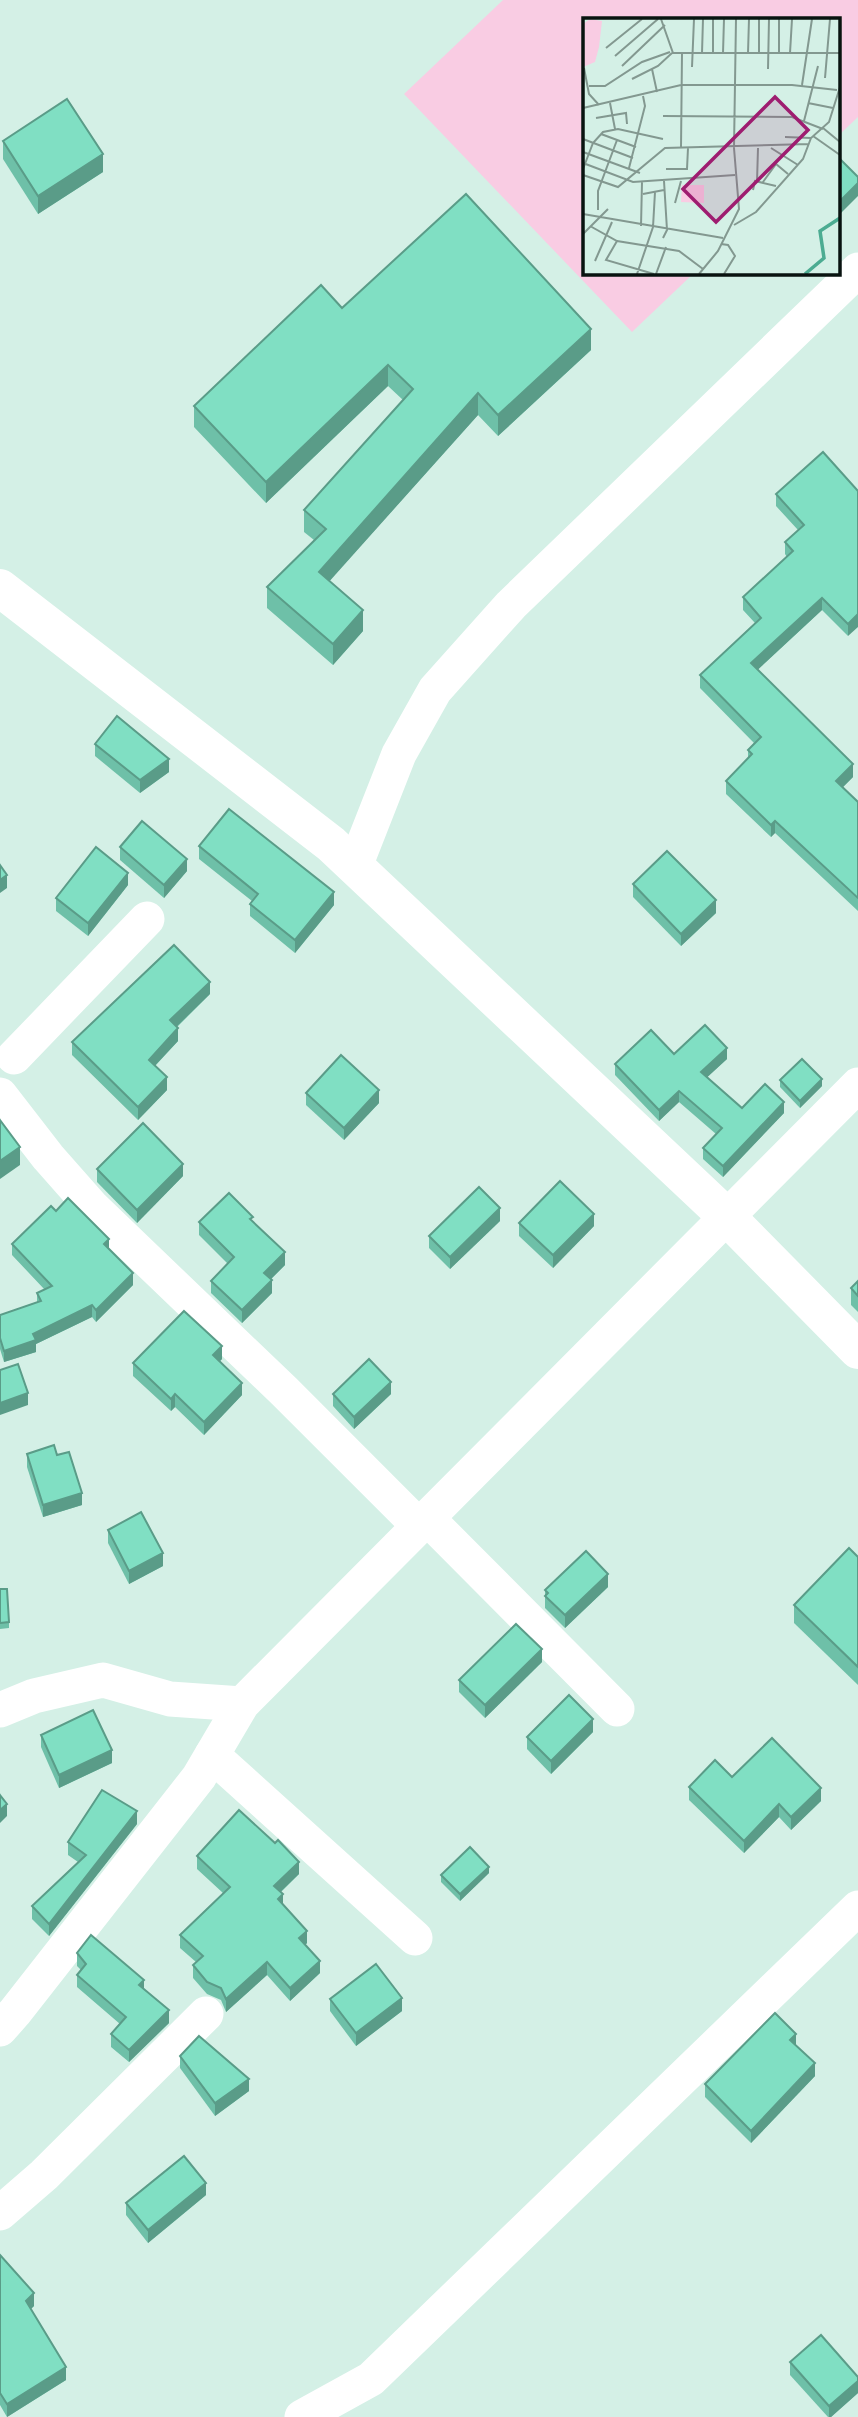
<svg xmlns="http://www.w3.org/2000/svg" width="858" height="2417" font-family="'Space Grotesk',sans-serif">
<style>
.green{fill:#f9cce3}
.lines{fill:none;stroke-linecap:round;stroke-linejoin:round}
.street{stroke:#fff;stroke-width:35}
.secondary{stroke:#fff;stroke-width:38}
.wall{fill:#6ec0a8}
.shaded-wall{fill:#5a9c88}
.building{fill:#80dfc3;stroke:#5a9c88;stroke-width:2}
.inset-river{fill:none;stroke:#4cac92;stroke-width:3.5}
.inset-road{fill:none;stroke:#839890;stroke-width:2}
.view{fill:#9e1d70;fill-opacity:0.15;stroke:#9e1d70;stroke-width:3.5}
.inset-edge{fill:none;stroke:#091310;stroke-width:3.5}
</style>
<rect width="100%" height="100%" fill="#d4f0e6"/>
<polygon class="green" points="503,0 858,0 858,117 839,135 839,19 585,19 585,273 694,273 632,332 404,94"/>
<g class="lines">
<g class="street">
<polyline points="355,866 399,754 435,690 511,605 858,270"/>
<polyline points="14,1057 147,919"/>
<polyline points="0,1095 48,1157 93,1208 284,1391 419,1526"/>
<polyline points="427,1518 617,1709"/>
<polyline points="0,1710 34,1696 103,1680 170,1699 242,1704"/>
<polyline points="212,1755 415,1938"/>
<polyline points="0,2029 15,2012 199,1777 242,1704 858,1085"/>
<polyline points="0,2213 44,2175 206,2014"/>
<polyline points="302,2417 371,2379 858,1908"/>
</g>
<polyline class="secondary" points="0,588 331,844 727,1217 858,1350"/>
</g>
<g class="wall">
<polygon points="3,141 103,172 38,214 3,159"/>
<polygon points="342,308 591,350 498,436 478,415 329,581 363,631 333,665 267,608 267,587 314,540 304,532 304,510 403,400 388,386 266,503 194,427 194,406"/>
<polygon points="858,491 848,636 822,610 757,670 853,777 843,787 858,802 858,911 775,833 771,837 726,794 726,781 748,758 748,750 754,743 700,688 700,675 755,623 743,610 743,597 787,557 785,554 785,542 798,530 776,506 776,494"/>
<polygon points="95,744 169,772 140,793 95,756"/>
<polygon points="199,846 334,905 295,953 250,916 250,904 252,901 199,859"/>
<polygon points="120,847 187,871 164,898 120,860"/>
<polygon points="633,884 716,913 681,946 633,897"/>
<polygon points="128,885 88,936 56,911 56,898"/>
<polygon points="210,994 177,1027 178,1041 155,1066 167,1090 138,1120 72,1055 72,1042"/>
<polygon points="674,1054 727,1059 707,1077 742,1108 784,1113 723,1177 703,1159 703,1148 716,1134 679,1102 659,1121 615,1075 615,1064"/>
<polygon points="780,1080 822,1086 800,1108 780,1087"/>
<polygon points="306,1093 379,1103 344,1140 306,1105"/>
<polygon points="97,1169 183,1176 137,1223 97,1182"/>
<polygon points="56,1211 109,1249 133,1285 96,1322 92,1317 36,1344 36,1352 4,1362 0,1349 0,1315 37,1302 37,1293 45,1290 12,1255 12,1244"/>
<polygon points="253,1221 285,1265 271,1279 272,1293 242,1323 211,1293 211,1281 228,1264 199,1235 199,1222"/>
<polygon points="500,1221 450,1269 429,1248 429,1236"/>
<polygon points="519,1223 594,1226 553,1268 519,1236"/>
<polygon points="858,1281 858,1312 851,1305 851,1288"/>
<polygon points="222,1359 220,1361 242,1395 204,1435 175,1407 171,1411 133,1376 133,1363"/>
<polygon points="333,1394 391,1394 354,1429 333,1406"/>
<polygon points="27,1454 57,1455 82,1505 43,1517 27,1467"/>
<polygon points="108,1530 163,1566 129,1584 108,1543"/>
<polygon points="858,1557 858,1685 794,1623 794,1605"/>
<polygon points="608,1587 565,1628 545,1608 545,1590"/>
<polygon points="0,1589 9,1622 9,1628 0,1629"/>
<polygon points="542,1662 485,1718 459,1692 459,1680"/>
<polygon points="593,1732 551,1774 527,1749 527,1737"/>
<polygon points="41,1735 112,1763 59,1788 41,1747"/>
<polygon points="732,1777 821,1801 791,1830 779,1817 744,1853 689,1800 689,1787"/>
<polygon points="137,1824 49,1936 32,1919 32,1906 78,1862 68,1855 68,1842"/>
<polygon points="197,1856 299,1874 281,1892 283,1904 307,1943 305,1945 320,1973 290,2001 267,1975 226,2012 221,2000 207,1994 193,1978 193,1965 196,1962 180,1948 180,1935 223,1893 197,1869"/>
<polygon points="489,1873 460,1901 441,1882 441,1875"/>
<polygon points="77,1953 144,1989 169,2023 129,2062 111,2047 111,2034 120,2024 77,1987 77,1975 81,1970 77,1966"/>
<polygon points="330,1999 402,2011 356,2046 330,2011"/>
<polygon points="796,2045 815,2076 751,2143 705,2097 705,2084"/>
<polygon points="180,2056 249,2091 215,2116 180,2068"/>
<polygon points="206,2195 148,2243 126,2215 126,2203"/>
<polygon points="0,2255 34,2306 31,2309 66,2380 7,2417 0,2405"/>
<polygon points="790,2362 858,2377 858,2393 831,2417 828,2417 790,2375"/>
</g>
<g class="shaded-wall">
<polygon points="103,154 103,172 38,214 38,196"/>
<polygon points="858,183 858,196 839,215 839,202"/>
<polygon points="591,329 591,350 498,436 498,415"/>
<polygon points="388,365 388,386 266,503 266,482"/>
<polygon points="478,393 478,415 319,593 319,572"/>
<polygon points="822,598 822,610 751,676 751,663"/>
<polygon points="363,610 363,631 333,665 333,644"/>
<polygon points="858,614 858,627 848,636 848,624"/>
<polygon points="169,759 169,772 140,793 140,780"/>
<polygon points="853,764 853,777 836,794 836,781"/>
<polygon points="775,821 775,833 771,837 771,825"/>
<polygon points="187,859 187,871 164,898 164,885"/>
<polygon points="128,873 128,885 88,936 88,923"/>
<polygon points="7,875 7,888 0,893 0,880"/>
<polygon points="334,892 334,905 295,953 295,940"/>
<polygon points="716,900 716,913 681,946 681,934"/>
<polygon points="210,982 210,994 170,1033 170,1020"/>
<polygon points="178,1028 178,1041 149,1072 149,1060"/>
<polygon points="727,1048 727,1059 701,1083 701,1072"/>
<polygon points="167,1077 167,1090 138,1120 138,1107"/>
<polygon points="822,1079 822,1086 800,1108 800,1101"/>
<polygon points="379,1090 379,1103 344,1140 344,1128"/>
<polygon points="679,1091 679,1102 659,1121 659,1110"/>
<polygon points="784,1102 784,1113 723,1177 723,1166"/>
<polygon points="20,1147 20,1165 0,1179 0,1161"/>
<polygon points="183,1164 183,1176 137,1223 137,1210"/>
<polygon points="500,1208 500,1221 450,1269 450,1257"/>
<polygon points="594,1214 594,1226 553,1268 553,1255"/>
<polygon points="109,1239 109,1251 104,1244"/>
<polygon points="285,1252 285,1265 264,1286 264,1273"/>
<polygon points="133,1273 133,1285 96,1322 96,1310"/>
<polygon points="272,1280 272,1293 242,1323 242,1310"/>
<polygon points="92,1305 92,1317 36,1344 36,1352 4,1362 4,1351 33,1334"/>
<polygon points="222,1346 222,1359 213,1368 213,1355"/>
<polygon points="391,1382 391,1394 354,1429 354,1417"/>
<polygon points="242,1383 242,1395 204,1435 204,1422"/>
<polygon points="28,1393 28,1405 0,1415 0,1403"/>
<polygon points="175,1394 175,1407 171,1411 171,1399"/>
<polygon points="82,1493 82,1505 43,1517 43,1505"/>
<polygon points="163,1553 163,1566 129,1584 129,1571"/>
<polygon points="608,1574 608,1587 565,1628 565,1615"/>
<polygon points="542,1649 542,1662 485,1718 485,1705"/>
<polygon points="593,1719 593,1732 551,1774 551,1761"/>
<polygon points="112,1750 112,1763 59,1788 59,1775"/>
<polygon points="821,1788 821,1801 791,1830 791,1817"/>
<polygon points="7,1804 7,1816 0,1823 0,1810"/>
<polygon points="779,1804 779,1817 744,1853 744,1841"/>
<polygon points="137,1811 137,1824 49,1936 49,1924"/>
<polygon points="299,1862 299,1874 274,1898 274,1886"/>
<polygon points="489,1867 489,1873 460,1901 460,1894"/>
<polygon points="283,1894 283,1906 278,1899"/>
<polygon points="307,1931 307,1943 299,1951 299,1938"/>
<polygon points="320,1961 320,1973 290,2001 290,1988"/>
<polygon points="267,1962 267,1975 226,2012 226,1999"/>
<polygon points="144,1980 144,1993 139,1985"/>
<polygon points="402,1998 402,2011 356,2046 356,2033"/>
<polygon points="169,2010 169,2023 129,2062 129,2050"/>
<polygon points="796,2034 796,2046 790,2040"/>
<polygon points="815,2063 815,2076 751,2143 751,2131"/>
<polygon points="249,2079 249,2091 215,2116 215,2103"/>
<polygon points="206,2183 206,2195 148,2243 148,2230"/>
<polygon points="34,2293 34,2306 26,2313 26,2301"/>
<polygon points="66,2367 66,2380 7,2417 7,2404"/>
<polygon points="858,2381 858,2393 831,2417 829,2417 829,2406"/>
</g>
<g class="building">
<polygon points="67,99 103,154 38,196 3,141"/>
<polygon points="839,158 858,177 858,183 839,202"/>
<polygon points="466,194 591,329 498,415 478,393 319,572 363,610 333,644 267,587 326,529 304,510 413,389 388,365 266,482 194,406 321,285 342,308"/>
<polygon points="823,452 858,491 858,614 848,624 822,598 751,663 853,764 836,781 858,802 858,898 775,821 771,825 726,781 752,754 748,750 761,737 700,675 761,618 743,597 793,551 785,542 804,525 776,494"/>
<polygon points="117,716 169,759 140,780 95,744"/>
<polygon points="229,809 334,892 295,940 250,904 258,894 199,846"/>
<polygon points="142,821 187,859 164,885 120,847"/>
<polygon points="96,847 128,873 88,923 56,898"/>
<polygon points="667,851 716,900 681,934 633,884"/>
<polygon points="0,865 7,875 0,880"/>
<polygon points="174,945 210,982 170,1020 178,1028 149,1060 167,1077 138,1107 72,1042"/>
<polygon points="705,1025 727,1048 701,1072 742,1108 765,1084 784,1102 723,1166 703,1148 722,1128 679,1091 659,1110 615,1064 651,1030 674,1054"/>
<polygon points="341,1055 379,1090 344,1128 306,1093"/>
<polygon points="802,1059 822,1079 800,1101 780,1080"/>
<polygon points="0,1120 20,1147 0,1161"/>
<polygon points="143,1123 183,1164 137,1210 97,1169"/>
<polygon points="560,1181 594,1214 553,1255 519,1223"/>
<polygon points="479,1187 500,1208 450,1257 429,1236"/>
<polygon points="229,1193 253,1217 250,1219 285,1252 264,1273 272,1280 242,1310 211,1281 234,1257 199,1222"/>
<polygon points="68,1198 109,1239 104,1244 133,1273 96,1310 92,1305 33,1334 36,1340 4,1351 0,1338 0,1315 41,1301 37,1293 52,1286 12,1244 51,1206 56,1211"/>
<polygon points="858,1281 858,1296 851,1288"/>
<polygon points="184,1311 222,1346 213,1355 242,1383 204,1422 175,1394 171,1399 133,1363"/>
<polygon points="369,1359 391,1382 354,1417 333,1394"/>
<polygon points="18,1364 28,1393 0,1403 0,1370"/>
<polygon points="54,1445 57,1455 69,1452 82,1493 43,1505 27,1454"/>
<polygon points="141,1512 163,1553 129,1571 108,1530"/>
<polygon points="849,1548 858,1557 858,1667 794,1605"/>
<polygon points="586,1551 608,1574 565,1615 545,1596 548,1593 545,1590"/>
<polygon points="0,1589 7,1589 9,1622 0,1623"/>
<polygon points="516,1624 542,1649 485,1705 459,1680"/>
<polygon points="569,1695 593,1719 551,1761 527,1737"/>
<polygon points="93,1710 112,1750 59,1775 41,1735"/>
<polygon points="772,1738 821,1788 791,1817 779,1804 744,1841 689,1787 715,1760 732,1777"/>
<polygon points="102,1790 137,1811 49,1924 32,1906 86,1855 68,1842"/>
<polygon points="0,1795 7,1804 0,1810"/>
<polygon points="239,1810 275,1843 278,1840 299,1862 274,1886 283,1894 278,1899 307,1931 299,1938 320,1961 290,1988 267,1962 226,1999 221,1988 207,1982 193,1965 203,1956 180,1935 230,1887 197,1856"/>
<polygon points="470,1847 489,1867 460,1894 441,1875"/>
<polygon points="91,1935 144,1980 139,1985 169,2010 129,2050 111,2034 126,2017 77,1975 86,1964 77,1953"/>
<polygon points="376,1964 402,1998 356,2033 330,1999"/>
<polygon points="775,2013 796,2034 790,2040 815,2063 751,2131 705,2084"/>
<polygon points="199,2036 249,2079 215,2103 180,2056"/>
<polygon points="184,2156 206,2183 148,2230 126,2203"/>
<polygon points="0,2255 34,2293 26,2301 66,2367 7,2404 0,2393"/>
<polygon points="821,2335 858,2377 858,2381 829,2406 790,2362"/>
</g>
<g transform="translate(583 18)">
<rect width="257" height="257" fill="#d4f0e6"/>
<path d="M 7,1 L 19,3 L 16,29 L 12,44 L 0,49 L 0,6 ZM 99,167 L 121,167 L 121,185 L 98,184 Z" fill="#f9cce3"/>
<path class="inset-river" d="M 222,256 L 241,240 L 237,213 L 257,200"/>
<path class="inset-road" d="M 78,1 L 90,35 L 257,35M 196,1 L 196,35M 23,30 L 59,1M 130,34 L 130,1M 119,35 L 120,1M 140,35 L 141,1M 165,35 L 166,1M 176,35 L 176,1M 207,35 L 209,1M 32,38 L 75,1M 39,48 L 82,7M 109,49 L 111,1M 1,50 L 6,76 L 16,87M 69,51 L 74,74M 185,51 L 186,1M 242,60 L 247,1M 49,61 L 75,48 L 89,35M 219,67 L 229,1M 6,68 L 22,68 L 59,44 L 87,34M 27,85 L 32,111M 225,85 L 250,90M 0,90 L 98,67 L 209,67 L 254,72M 80,98 L 209,99 L 240,111M 13,100 L 43,95 L 44,106M 221,103 L 235,48M 240,110 L 257,124M 18,116 L 53,129M 230,118 L 257,137M 202,119 L 228,120M 0,121 L 50,140M 98,130 L 99,35M 188,130 L 215,147M 0,134 L 57,155M 0,145 L 50,164 L 152,157M 46,150 L 62,88 L 60,78M 0,151 L 10,125 L 20,114 L 35,111 L 80,121M 83,151 L 104,151 L 105,130M 0,157 L 35,169 L 82,130 L 226,126M 174,164 L 175,130M 180,164 L 193,146 L 205,156M 170,172 L 172,163 L 193,168M 60,176 L 81,172M 92,185 L 98,163M 15,192 L 15,173 L 34,122M 0,196 L 140,220M 151,207 L 173,194 L 220,141 L 228,120 L 246,104 L 257,69M 7,208 L 34,223 L 96,233 L 120,251M 58,208 L 59,164M 0,216 L 25,191M 80,220 L 84,212 L 81,163M 34,223 L 23,242 L 71,256M 138,226 L 145,227 L 152,238 L 141,256M 12,243 L 29,204M 54,256 L 70,209 L 72,174M 73,256 L 83,229M 116,256 L 135,233 L 156,191 L 151,130 L 153,1"/>
<path class="view" d="M 192,79 L 225,112 L 133,204 L 100,171 Z"/>
<rect width="257" height="257" class="inset-edge"/>
</g>
</svg>
